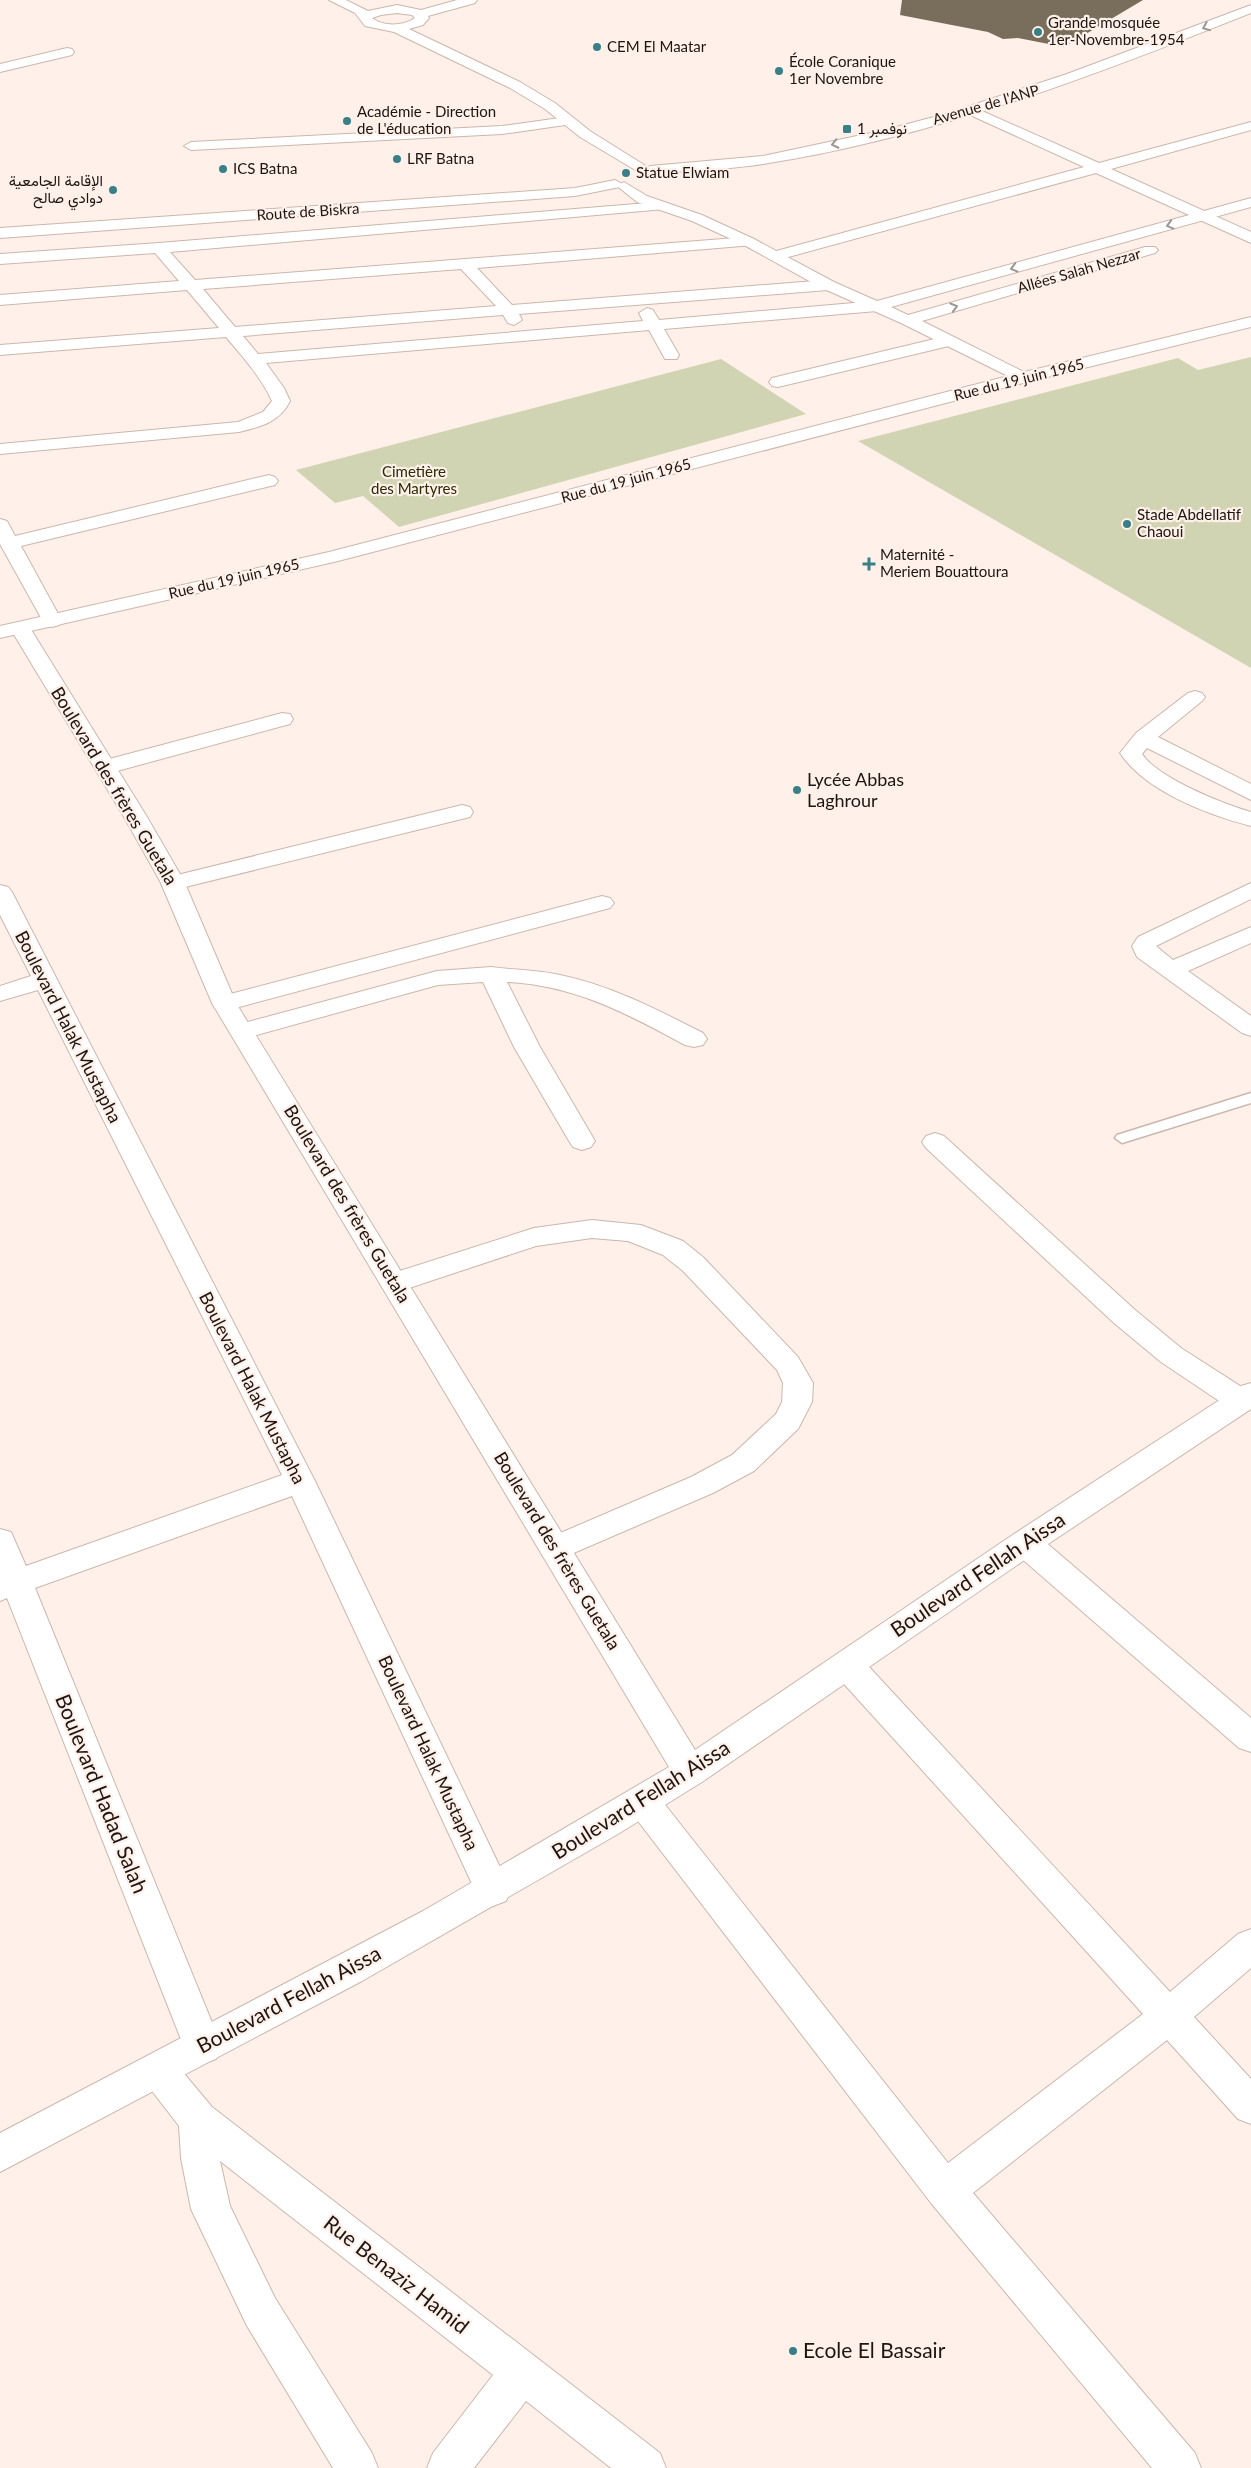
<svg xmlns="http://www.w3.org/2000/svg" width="1251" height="2468" font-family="Lato,Vazirmatn,sans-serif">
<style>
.green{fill:#d1d4b2}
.building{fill:#796e5c}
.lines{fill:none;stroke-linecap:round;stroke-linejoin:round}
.service-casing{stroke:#ccb6ab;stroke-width:3}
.minor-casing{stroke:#ccb6ab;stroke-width:2}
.tertiary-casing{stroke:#ccb6ab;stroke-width:2}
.secondary-casing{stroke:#ccb6ab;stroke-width:2}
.primary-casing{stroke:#ccb6ab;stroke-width:2}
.service{fill:#fff;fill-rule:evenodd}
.minor{fill:#fff;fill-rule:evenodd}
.tertiary{fill:#fff;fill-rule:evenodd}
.secondary{fill:#fff;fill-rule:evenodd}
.primary{fill:#fff;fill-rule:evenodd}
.oneway{stroke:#999694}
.poi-dot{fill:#387f88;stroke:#fff0e9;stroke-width:2}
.labels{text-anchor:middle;stroke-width:4.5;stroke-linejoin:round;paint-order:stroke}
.far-poi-label{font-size:15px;fill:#1d1511;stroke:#fff0e9;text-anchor:start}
.far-street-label{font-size:15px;fill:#1d1511;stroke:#fff0e9}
.far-park-label{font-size:15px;fill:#2a2b03;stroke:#fff0e9}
.poi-label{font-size:18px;fill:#1d1511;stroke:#fff0e9;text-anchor:start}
.street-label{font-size:18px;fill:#1d1511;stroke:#fff0e9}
.near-street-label{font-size:21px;fill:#1d1511;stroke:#fff0e9}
.near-poi-label{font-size:21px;fill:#1d1511;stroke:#fff0e9;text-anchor:start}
</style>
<rect width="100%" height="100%" fill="#fff0e9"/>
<g class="green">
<polygon points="1251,357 1251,668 858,441 1178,358 1198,370"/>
<polygon points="721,359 806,414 399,527 363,496 335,503 296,470"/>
</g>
<polygon class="building" points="902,0 1143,0 1064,47 1018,38 1003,39 988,32 900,15"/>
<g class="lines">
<defs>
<polygon id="service" points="1251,1093 1251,1103 1122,1143 1115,1138 1117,1135"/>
<g id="minor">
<polygon points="67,48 72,49 74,52 72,55 0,72 0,64"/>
<polygon points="973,107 1099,163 1251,122 1251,130 1111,169 1251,232 1251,243 1096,173 781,259 769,259 767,256 769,253 1084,167 968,114 966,111"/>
<polygon points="567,117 572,118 574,121 572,124 502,134 191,150 184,146 191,142 502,126"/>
<path d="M 660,202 L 665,203 L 667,206 L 665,209 L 170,252 L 195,280 L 749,237 L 754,239 L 757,242 L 754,245 L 477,268 L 512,305 L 828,280 L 836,285 L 828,290 L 519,314 L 522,320 L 514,325 L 508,323 L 503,315 L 243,336 L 258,354 L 643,321 L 639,313 L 647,308 L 653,310 L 659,320 L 877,301 L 885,306 L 877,311 L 664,329 L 679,355 L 677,359 L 665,359 L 649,330 L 266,363 L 284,388 L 290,401 C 280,422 260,427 239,432 L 0,454 L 0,444 L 238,422 L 263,412 L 272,401 C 261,377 243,357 226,337 L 0,355 L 0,345 L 219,328 L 187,290 L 0,305 L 0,295 L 179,281 L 155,253 L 0,264 L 0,254 L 159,243 ZM 461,269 L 496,306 L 235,327 L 203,289 Z"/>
<polygon points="947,336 953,337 955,341 953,345 778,387 772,386 769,382 772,378"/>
<polygon points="269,475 275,477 278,481 275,485 21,546 62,621 59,625 52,627 45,625 0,544 0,519 7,521 15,536"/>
<path d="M 1195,691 L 1202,693 L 1205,697 L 1202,701 L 1158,737 L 1251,784 L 1251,800 L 1147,748 L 1142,754 C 1158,778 1223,804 1251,812 L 1251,826 C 1208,815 1145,791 1120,753 L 1136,733 L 1188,693 Z"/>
<polygon points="282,713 290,714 293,719 290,724 106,774 98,772 95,767 98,762"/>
<polygon points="462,805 470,807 473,812 470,817 173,890 165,888 161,883 165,878"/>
<polygon points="1251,883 1251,899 1156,946 1173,960 1251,927 1251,943 1188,971 1251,1016 1251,1036 1242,1033 1137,957 1132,946 1138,937"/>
<polygon points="0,885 8,887 12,892 315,1481 511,1890 506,1901 493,1906 480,1901 292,1496 35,1588 222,2047 216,2059 203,2064 190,2059 184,2047 7,1598 0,1601 0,1529 11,1532 26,1566 282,1475 38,990 0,1001 0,986 31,976 0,915"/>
<polygon points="602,896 610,898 614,903 610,908 224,1011 215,1008 212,1003 215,998"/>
<path d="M 491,967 C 514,970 537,970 560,975 C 612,986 656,1009 703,1033 L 707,1039 L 703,1045 L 694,1047 L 685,1045 C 628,1014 574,985 507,982 L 540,1047 L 595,1141 L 591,1147 L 582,1150 L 573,1147 L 569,1141 L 514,1047 L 483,982 L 438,985 L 242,1039 L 233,1036 L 229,1031 L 233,1026 L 437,971 Z"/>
<polygon points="935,1133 944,1136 1134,1309 1181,1348 1251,1393 1251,1409 1241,1412 1231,1409 1161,1362 1114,1323 926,1148 922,1142 926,1136"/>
<polygon points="592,1220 641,1225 683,1241 703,1257 798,1357 813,1383 812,1402 798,1429 754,1471 713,1493 555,1561 544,1558 539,1549 544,1540 691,1477 732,1455 776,1414 782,1402 783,1383 777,1370 683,1271 663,1255 628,1241 592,1238 536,1246 394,1293 384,1290 380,1283 384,1276 534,1228"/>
<polygon points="1025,1531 1036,1534 1251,1718 1251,1752 1239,1748 1014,1552 1009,1543 1014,1534"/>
<polygon points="847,1652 859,1656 1170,1992 1238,1934 1251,1929 1251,1968 1194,2017 1251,2079 1251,2124 1238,2119 1167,2040 973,2193 1195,2453 1201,2468 1152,2468 931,2203 631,1812 626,1802 631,1792 643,1787 655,1792 948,2163 1143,2014 835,1674 831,1665 835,1656"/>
<polygon points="158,2052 171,2058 212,2107 660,2453 666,2468 611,2468 526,2401 474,2468 427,2468 433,2453 493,2375 220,2161 230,2206 275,2298 372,2453 378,2468 333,2468 247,2326 191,2209 181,2158 179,2126 145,2082 139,2070 145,2058"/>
</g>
<g id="tertiary">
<path d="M 329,0 L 346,0 L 368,11 L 397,5 L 421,10 L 457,0 L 477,0 L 475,3 L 428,16 L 429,18 L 423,25 L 409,29 L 520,82 L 555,103 L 590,131 L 649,168 L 642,172 L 637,171 L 580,137 L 545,109 L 510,88 L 394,32 L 365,26 L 355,13 ZM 397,13 L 412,15 L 415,18 C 403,26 384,27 372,18 L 381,15 Z"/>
<polygon points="624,182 647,196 702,215 754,239 834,282 877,301 1251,198 1251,207 891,307 908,315 1145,247 1155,247 1158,250 1155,253 922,321 1028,374 1031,378 1028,382 1022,383 901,323 822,288 744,245 692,221 637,202 617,186"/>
<polygon points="20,622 27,624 30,628 147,817 184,881 236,1003 695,1750 1014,1534 1241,1386 1251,1383 1251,1409 1036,1552 702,1782 618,1834 362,1981 0,2172 0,2133 423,1911 669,1767 212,1003 160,881 124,817 10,628 13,624"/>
</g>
<polygon id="secondary" points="1251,317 1251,327 1027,382 338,561 0,638 0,626 329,552 1016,374"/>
<g id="primary">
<path d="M 1251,5 L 1251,13 C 1093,76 932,138 763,164 C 726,170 688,170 650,174 L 643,170 L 650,166 L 763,156 L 885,130 L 945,114 L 1067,74 Z"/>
<polygon points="615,180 622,184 620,187 575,196 0,238 0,228 575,188"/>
</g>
</defs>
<use href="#service" class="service-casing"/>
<use href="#minor" class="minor-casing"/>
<use href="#tertiary" class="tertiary-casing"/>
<use href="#secondary" class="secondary-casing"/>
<use href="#primary" class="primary-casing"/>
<use href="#service" class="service"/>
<use href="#minor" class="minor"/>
<use href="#tertiary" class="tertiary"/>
<use href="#secondary" class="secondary"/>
<use href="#primary" class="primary"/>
</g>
<defs><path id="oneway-chevron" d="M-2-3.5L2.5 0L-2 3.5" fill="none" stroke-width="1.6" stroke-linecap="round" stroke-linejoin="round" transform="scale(1.25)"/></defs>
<g class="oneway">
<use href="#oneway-chevron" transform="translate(1206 27) rotate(158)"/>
<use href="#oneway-chevron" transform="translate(835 144) rotate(168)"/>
<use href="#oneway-chevron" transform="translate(1170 225) rotate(165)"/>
<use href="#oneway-chevron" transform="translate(1014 268) rotate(165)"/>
<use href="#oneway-chevron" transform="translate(954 307) rotate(-16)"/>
</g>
<g class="poi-dot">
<circle cx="1038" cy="32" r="5"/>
<circle cx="597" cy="47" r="5"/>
<circle cx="779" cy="71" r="5"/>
<circle cx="347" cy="121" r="5"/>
<rect x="842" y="124" width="10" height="10" rx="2.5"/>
<circle cx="397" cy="159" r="5"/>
<circle cx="223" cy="169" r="5"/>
<circle cx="626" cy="173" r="5"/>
<circle cx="113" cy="190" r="5"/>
<circle cx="1127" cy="524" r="5"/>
<path d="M866.5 556.5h5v5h5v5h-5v5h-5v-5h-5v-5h5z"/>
<circle cx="797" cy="790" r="5"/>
<circle cx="793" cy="2351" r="5"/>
</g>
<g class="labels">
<g class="far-poi-label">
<text x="1048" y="28">Grande mosquée<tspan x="1048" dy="17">1er-Novembre-1954</tspan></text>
<text x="607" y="52">CEM El Maatar</text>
<text x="789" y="67">École Coranique<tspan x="789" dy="17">1er Novembre</tspan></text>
<text x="357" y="117">Académie - Direction<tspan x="357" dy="17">de L'éducation</tspan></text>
<text x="857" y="134">1 نوفمبر</text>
<text x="407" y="164">LRF Batna</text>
<text x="233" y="174">ICS Batna</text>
<text x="636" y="178">Statue Elwiam</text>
<text x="103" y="186" text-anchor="end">الإقامة الجامعية<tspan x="103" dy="17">دوادي صالح</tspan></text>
<text x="1137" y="520">Stade Abdellatif<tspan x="1137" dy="17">Chaoui</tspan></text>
<text x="880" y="560">Maternité -<tspan x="880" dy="17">Meriem Bouattoura</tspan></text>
</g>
<g class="far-street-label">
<text transform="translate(986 105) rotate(-16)" y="5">Avenue de l'ANP</text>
<text transform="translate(308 212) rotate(-4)" y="5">Route de Biskra</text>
<text transform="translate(1079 271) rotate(-16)" y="5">Allées Salah Nezzar</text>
<text transform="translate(1019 380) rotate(-14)" y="5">Rue du 19 juin 1965</text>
<text transform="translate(626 481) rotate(-15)" y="5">Rue du 19 juin 1965</text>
<text transform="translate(234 579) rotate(-13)" y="5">Rue du 19 juin 1965</text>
</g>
<g class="far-park-label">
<text x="414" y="477">Cimetière<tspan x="414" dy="17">des Martyres</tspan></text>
</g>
<g class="poi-label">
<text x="807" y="786">Lycée Abbas<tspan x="807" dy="21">Laghrour</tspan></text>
</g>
<g class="street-label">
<text transform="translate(114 786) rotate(59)" y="6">Boulevard des frères Guetala</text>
<text transform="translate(68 1027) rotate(63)" y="6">Boulevard Halak Mustapha</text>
<text transform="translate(347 1204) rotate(59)" y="6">Boulevard des frères Guetala</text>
<text transform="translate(252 1388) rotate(63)" y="6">Boulevard Halak Mustapha</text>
<text transform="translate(557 1551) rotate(59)" y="6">Boulevard des frères Guetala</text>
<text transform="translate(428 1753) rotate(65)" y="6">Boulevard Halak Mustapha</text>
</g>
<g class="near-street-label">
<text transform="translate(978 1575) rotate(-34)" y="7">Boulevard Fellah Aissa</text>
<text transform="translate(101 1794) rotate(68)" y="7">Boulevard Hadad Salah</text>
<text transform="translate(641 1800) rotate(-32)" y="7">Boulevard Fellah Aissa</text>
<text transform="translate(289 2000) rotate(-28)" y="7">Boulevard Fellah Aissa</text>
<text transform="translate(396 2275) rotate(38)" y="7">Rue Benaziz Hamid</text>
</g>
<g class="near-poi-label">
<text x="803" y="2358">Ecole El Bassair</text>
</g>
</g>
</svg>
